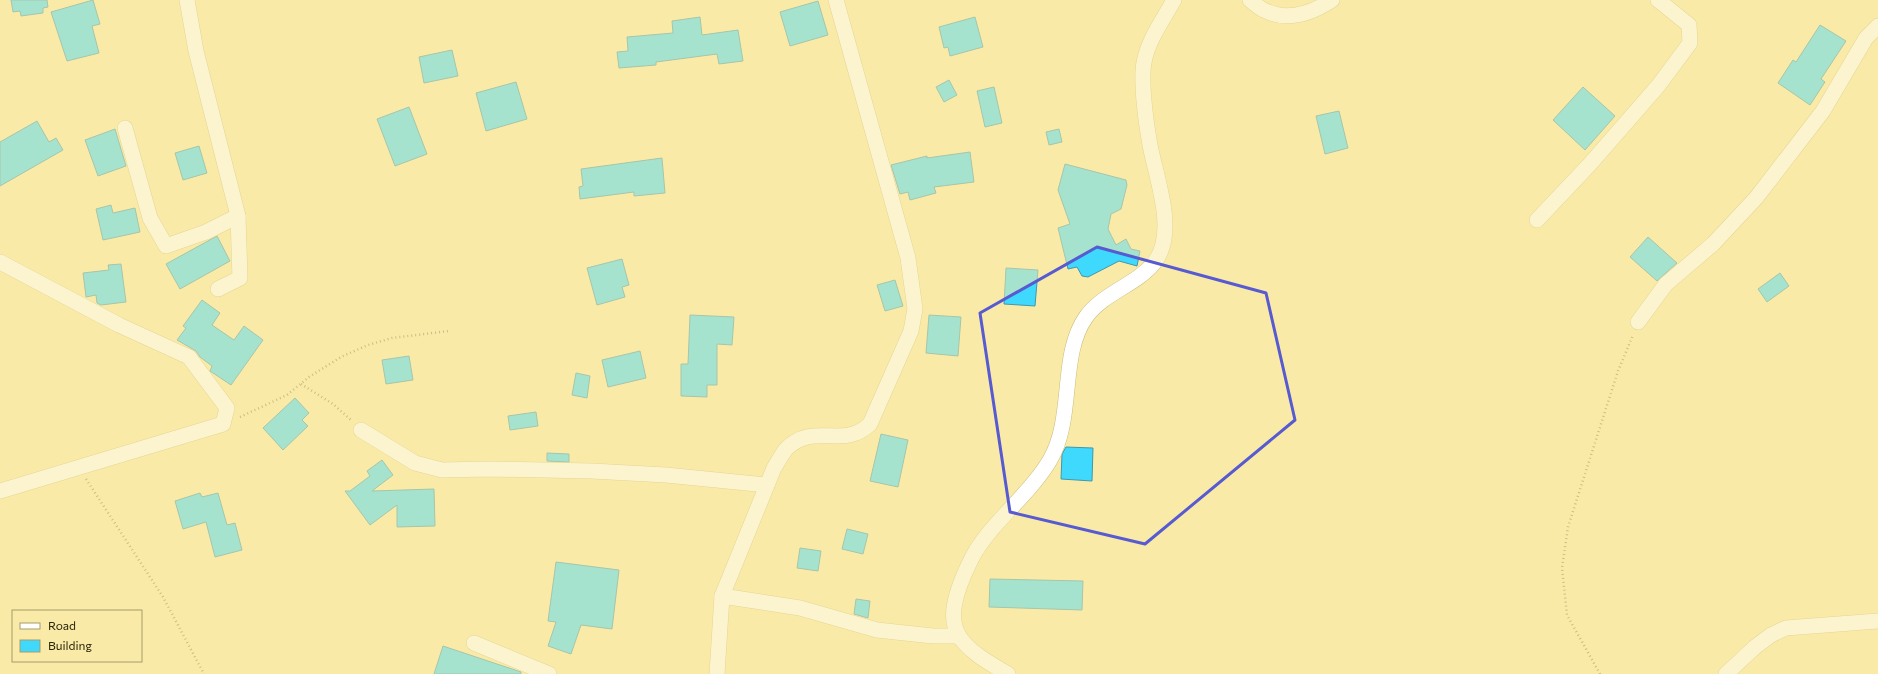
<svg xmlns="http://www.w3.org/2000/svg" width="1878" height="674" font-family="Commissioner,sans-serif">
<style>
.building{fill:#3ed9fd;stroke:#4297ad}
.lines{fill:none;stroke-linecap:round;stroke-linejoin:round}
.minor-casing{stroke:#cabc7a;stroke-width:16}
.path{stroke:#928859;stroke-width:2.5;stroke-dasharray:1 3;stroke-linecap:butt}
.minor{stroke:#fff;stroke-width:15}
.marked{fill:none;stroke:#575ad1;stroke-width:3;stroke-linejoin:round}
</style>
<rect width="100%" height="100%" fill="#f9eba7"/>
<g class="building">
<polygon points="11,0 47,0 48,7 43,8 43,13 21,16 20,11 13,12"/>
<polygon points="93,0 100,24 92,26 99,53 67,61 51,12"/>
<polygon points="818,1 828,35 790,46 780,12"/>
<polygon points="700,17 702,35 738,30 743,61 719,64 717,54 656,62 656,65 619,68 617,52 628,51 627,37 673,33 672,21"/>
<polygon points="975,17 983,47 950,56 948,47 944,48 939,27"/>
<polygon points="1820,25 1846,41 1821,79 1825,82 1810,105 1778,83 1793,60 1796,62"/>
<polygon points="452,50 458,76 424,83 419,57"/>
<polygon points="949,80 957,95 944,102 936,87"/>
<polygon points="516,82 527,119 486,131 476,93"/>
<polygon points="994,87 1002,123 985,127 977,91"/>
<polygon points="1583,87 1615,116 1585,150 1553,120"/>
<polygon points="409,107 427,154 395,166 377,119"/>
<polygon points="1339,111 1348,148 1325,154 1316,116"/>
<polygon points="37,121 49,142 56,138 63,150 0,186 0,142"/>
<polygon points="115,129 126,166 98,176 85,140"/>
<polygon points="1059,129 1062,142 1049,145 1046,132"/>
<polygon points="199,146 207,173 183,180 175,153"/>
<polygon points="970,152 974,182 934,187 936,193 910,200 908,192 900,194 891,165 927,156 927,158"/>
<polygon points="662,158 665,193 634,196 634,192 580,199 579,187 583,186 581,169"/>
<polygon points="1065,164 1126,180 1127,185 1121,209 1111,214 1108,229 1116,245 1126,239 1131,249 1140,251 1137,266 1119,261 1088,277 1082,276 1077,267 1068,269 1058,228 1070,224 1058,190"/>
<polygon points="111,205 113,213 135,208 140,232 103,240 96,209"/>
<polygon points="217,236 230,261 180,289 166,264"/>
<polygon points="1648,237 1677,263 1657,281 1630,257"/>
<polygon points="622,259 629,285 622,287 625,297 597,305 587,268"/>
<polygon points="121,264 126,302 101,305 97,303 96,295 86,297 83,273 109,270 108,265"/>
<polygon points="1006,268 1038,270 1035,306 1004,304"/>
<polygon points="1780,273 1789,286 1767,302 1758,289"/>
<polygon points="895,280 903,306 885,311 877,285"/>
<polygon points="202,300 220,313 212,325 234,340 244,326 263,340 231,385 210,371 212,366 200,357 196,351 177,340 186,328 183,326"/>
<polygon points="690,315 734,317 732,345 717,344 717,385 707,385 707,397 681,396 681,364 688,364"/>
<polygon points="929,315 961,317 958,356 926,353"/>
<polygon points="640,351 646,378 608,387 602,360"/>
<polygon points="409,356 413,380 386,384 382,360"/>
<polygon points="576,373 590,376 587,398 572,395"/>
<polygon points="295,398 309,413 302,420 308,426 283,450 263,428"/>
<polygon points="536,412 538,426 510,430 508,416"/>
<polygon points="881,434 908,440 898,487 870,481"/>
<polygon points="1066,447 1093,448 1092,481 1061,479 1062,454"/>
<polygon points="547,453 569,454 569,462 547,461"/>
<polygon points="382,460 393,475 372,491 434,489 435,526 397,527 397,505 370,525 345,491 350,491 370,476 367,471"/>
<polygon points="200,493 202,497 218,493 227,525 235,523 242,550 215,557 206,522 183,529 175,501"/>
<polygon points="847,529 868,534 863,554 842,549"/>
<polygon points="800,548 821,551 818,571 797,568"/>
<polygon points="556,562 619,570 612,629 581,625 571,654 548,646 556,622 548,621"/>
<polygon points="990,579 1083,581 1082,610 989,607"/>
<polygon points="856,599 870,601 868,618 854,614"/>
<polygon points="443,646 521,672 521,674 434,674"/>
</g>
<g class="lines">
<defs>
<g id="minor">
<polyline points="187,0 196,51 238,216 240,278 218,289"/>
<path d="M 1250,0 C 1255,4 1260,9 1266,11 C 1289,22 1312,13 1332,0"/>
<polyline points="125,128 150,218 166,246 206,232 238,216"/>
<polyline points="1537,220 1590,164 1658,86 1690,43 1689,25 1658,0"/>
<polyline points="0,262 119,325 189,357 227,408 223,424 0,491"/>
<polyline points="1638,322 1666,284 1713,244 1756,198 1823,111 1866,38 1878,26"/>
<polyline points="361,430 415,463 442,470 489,469 592,471 666,475 767,485"/>
<polyline points="722,596 800,608 877,630 933,636 959,636"/>
<polyline points="474,643 549,674"/>
<path d="M 717,674 L 722,596 L 774,468 C 778,462 782,454 786,449 C 814,421 843,450 870,424 L 911,331 L 915,309 L 908,258 L 836,0"/>
<path d="M 1008,674 C 991,664 970,653 959,636 C 951,622 953,608 957,594 C 961,581 967,567 974,554 C 993,521 1030,494 1050,460 C 1075,417 1059,355 1086,317 C 1103,293 1136,285 1154,263 C 1178,233 1156,178 1150,145 C 1146,122 1142,95 1143,71 C 1144,45 1162,22 1174,0"/>
<polyline points="1726,674 1755,647 1771,635 1786,628 1878,621"/>
</g>
</defs>
<use href="#minor" class="minor-casing"/>
<g class="path">
<polyline points="301,384 333,404 351,420"/>
<polyline points="240,417 287,395 309,377 341,357 368,345 392,338 449,331"/>
<polyline points="86,479 163,597 204,674"/>
<polyline points="1600,674 1567,615 1562,568 1568,527 1618,371 1633,335"/>
</g>
<use href="#minor" class="minor"/>
</g>
<path d="M0 0H1878V674H0ZM 1097,247 L 1266,293 L 1295,420 L 1145,544 L 1010,512 L 980,313 Z" fill="#f9eba7" fill-opacity=".55" fill-rule="evenodd"/>
<path class="marked" d="M 1097,247 L 1266,293 L 1295,420 L 1145,544 L 1010,512 L 980,313 Z"/>
<rect x="12" y="610" width="130" height="52" fill="#f9eba7" stroke="#a79c68"/>
<rect x="20" y="623" width="20" height="6" fill="#ffffff" stroke="#a79c68"/>
<text x="48" y="630" font-size="12" fill="#2b250a">Road</text>
<rect x="20" y="640" width="20" height="12" fill="#3ed9fd" stroke="#a79c68"/>
<text x="48" y="650" font-size="12" fill="#2b250a">Building</text>
</svg>
